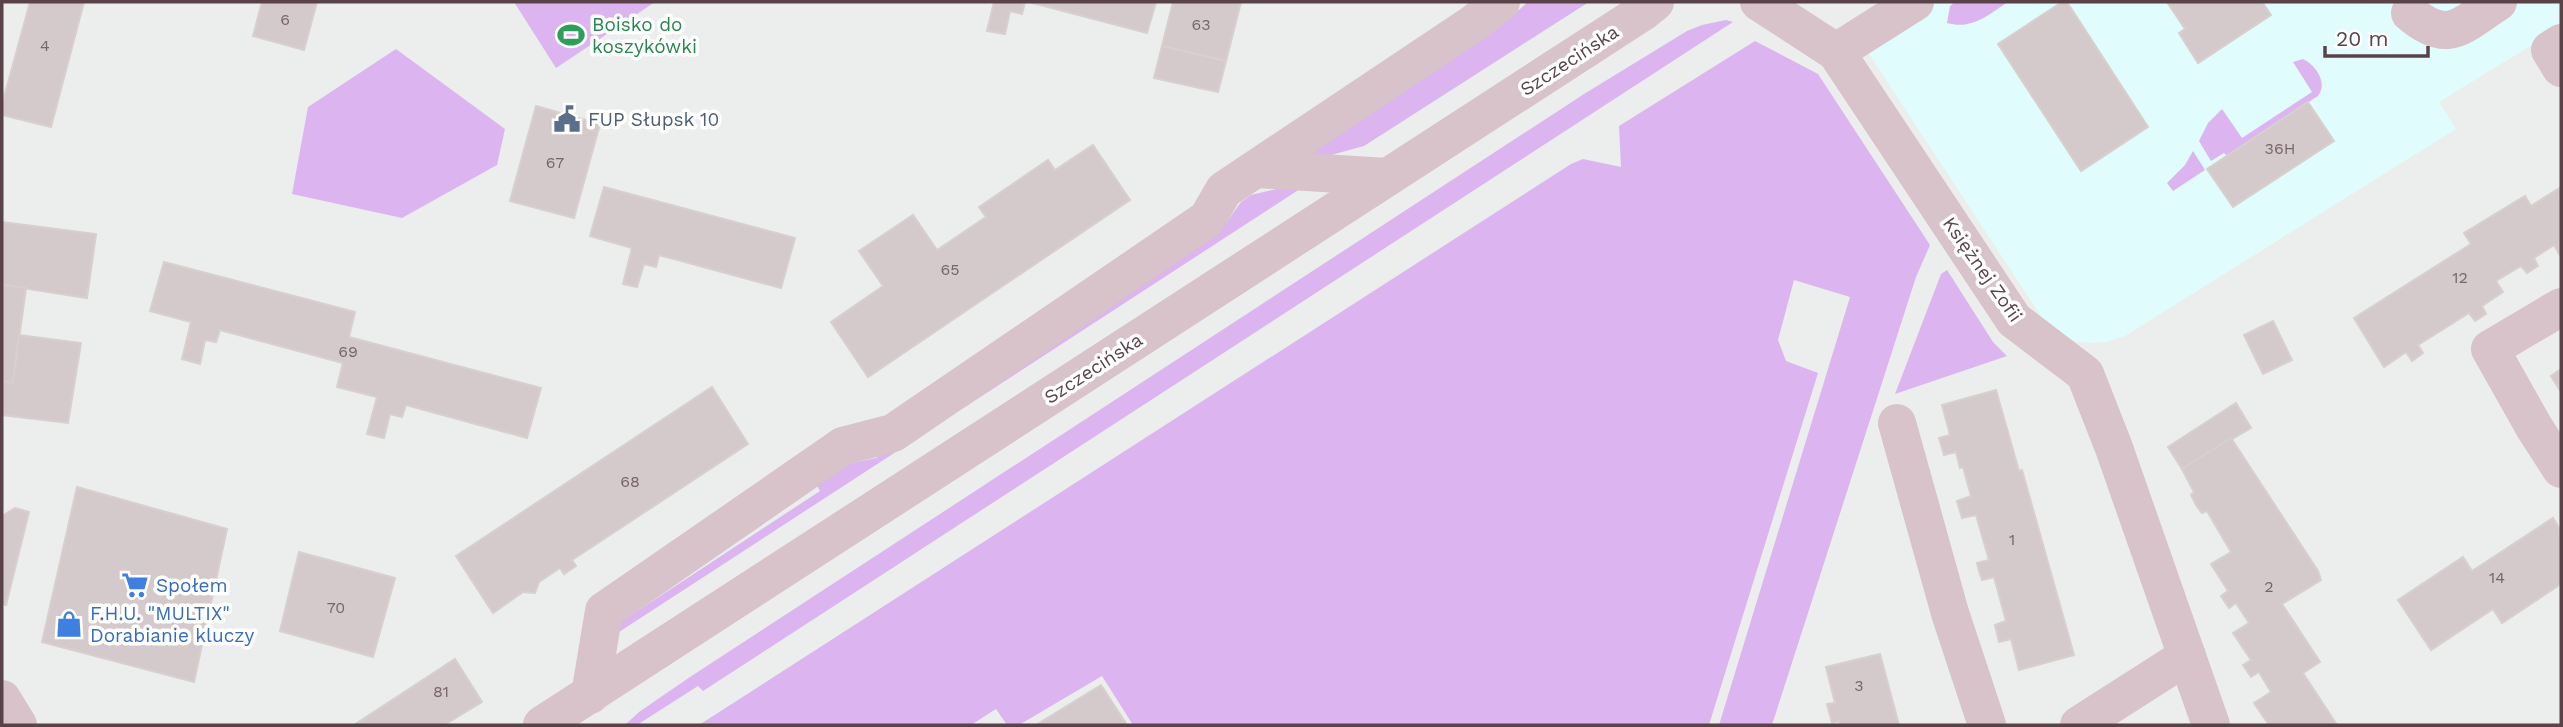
<svg xmlns="http://www.w3.org/2000/svg" width="2563" height="727" font-family="'Work Sans',sans-serif">
<style>
.commercial{fill:#e1fcfc}
.green{fill:#dcb5f0}
.building{fill:#d4cacc;stroke:#d8cfcf;stroke-width:2}
.lines{fill:none;stroke-linecap:round;stroke-linejoin:round}
.minor{stroke:#d7c3c9;stroke-width:38}
.labels{text-anchor:middle;stroke-width:7;stroke-linejoin:round;paint-order:stroke}
.number-label{font-size:16px;fill:#78656a}
.leisure-label{font-size:19px;fill:#27864d;stroke:#fff;text-anchor:start}
.street-label{font-size:19px;fill:#594349;stroke:#fff}
.service-label{font-size:19px;fill:#4e5e75;stroke:#fff;text-anchor:start}
.shop-label{font-size:19px;fill:#366cbe;stroke:#fff;text-anchor:start}
</style>
<rect width="100%" height="100%" fill="#ebeeec"/>
<polygon class="commercial" points="1891,2 2561,2 2561,27 2439,102 2456,129 2125,336 2106,342 2089,343 2077,342 2066,336 2056,339 1852,28"/>
<g class="green">
<polygon points="514,2 655,2 556,68"/>
<polygon points="1528,2 1589,2 1364,146 1302,163 1300,159 1498,28"/>
<path d="M 1955,2 L 2008,2 C 1988,15 1972,30 1947,23 L 1950,6 Z"/>
<polygon points="1726,20 1733,22 703,691 698,686 637,725 625,725 639,712 690,677 1584,94 1687,31 1702,25"/>
<polygon points="1755,41 1818,74 1930,245 1916,277 1772,725 1719,725 1850,297 1794,280 1778,340 1786,361 1818,373 1709,725 1133,725 1102,676 1019,725 1007,725 996,709 971,725 699,725 1571,164 1583,159 1621,167 1619,126"/>
<polygon points="396,49 505,129 497,165 402,218 292,194 308,107"/>
<path d="M 2303,59 C 2316,65 2328,83 2318,96 L 2227,156 L 2224,153 L 2211,161 L 2199,141 L 2208,123 L 2222,109 L 2242,138 L 2312,92 L 2293,62 Z"/>
<polygon points="2193,151 2205,170 2173,191 2167,183 2185,165"/>
<polygon points="1301,183 1303,187 616,634 619,623 820,491 814,480 847,464 876,458 1209,238 1226,223 1241,202 1251,195"/>
<polygon points="1947,270 1993,342 2007,356 1895,394 1941,274"/>
</g>
<g class="building">
<polygon points="30,2 84,2 51,127 2,115 2,105"/>
<polygon points="262,2 317,2 304,50 253,36"/>
<polygon points="994,2 1025,2 1022,14 1010,11 1005,34 987,31"/>
<polygon points="1029,2 1156,2 1147,33"/>
<polygon points="1173,2 1241,2 1226,61 1162,46"/>
<polygon points="2062,2 2067,2 2148,127 2081,171 1998,44"/>
<polygon points="2167,2 2262,2 2271,15 2198,63 2179,33 2185,29"/>
<polygon points="1162,46 1226,61 1218,92 1154,78"/>
<polygon points="2308,102 2334,141 2233,207 2207,169"/>
<polygon points="536,106 600,124 574,218 510,201"/>
<polygon points="1093,145 1130,200 868,377 831,322 883,286 859,251 913,215 937,250 986,217 979,207 1048,160 1055,170"/>
<polygon points="604,187 795,238 781,288 659,255 656,267 644,264 637,287 623,284 632,248 590,236"/>
<polygon points="2561,187 2561,257 2554,245 2534,258 2538,266 2527,273 2521,266 2496,281 2503,292 2482,306 2486,314 2475,321 2469,313 2418,345 2423,353 2412,361 2406,352 2384,367 2354,318 2471,244 2464,233 2525,196 2531,206"/>
<polygon points="2,222 96,234 87,298 2,285"/>
<polygon points="164,262 355,312 349,337 541,388 527,438 406,405 402,417 390,414 384,438 367,434 377,397 337,387 343,363 220,330 216,342 205,340 200,364 182,359 191,322 150,311"/>
<polygon points="2,285 26,288 13,383 2,381"/>
<polygon points="2273,321 2292,360 2263,374 2244,335"/>
<polygon points="19,335 81,343 68,423 2,415 2,381 13,383"/>
<polygon points="2561,369 2561,392 2551,376"/>
<polygon points="712,387 748,444 572,560 576,566 564,574 560,568 539,582 535,593 523,592 493,613 456,556"/>
<polygon points="1996,390 2019,471 2022,470 2074,655 2019,670 2011,639 1999,642 1995,625 2006,621 1994,577 1982,580 1979,571 1977,563 1989,560 1976,515 1962,518 1957,501 1971,496 1963,467 1960,468 1956,452 1944,455 1939,438 1950,435 1942,405"/>
<polygon points="2236,403 2251,428 2182,469 2168,447"/>
<polygon points="2231,438 2318,571 2321,580 2282,604 2320,662 2303,673 2337,725 2269,725 2254,703 2271,692 2259,672 2251,677 2243,665 2251,660 2233,633 2249,623 2236,603 2229,608 2221,596 2228,591 2211,564 2231,552 2207,511 2202,513 2196,505 2191,495 2194,492 2182,469"/>
<polygon points="77,487 227,529 194,682 42,642"/>
<polygon points="15,508 29,512 6,605 2,604 2,516"/>
<polygon points="2553,518 2561,531 2561,584 2502,623 2493,609 2431,650 2398,600 2463,557 2472,571"/>
<polygon points="299,552 395,578 373,657 280,631"/>
<polygon points="1880,654 1899,725 1840,725 1839,721 1832,723 1827,704 1835,703 1826,667"/>
<polygon points="455,659 482,702 444,725 354,725"/>
<polygon points="1101,685 1127,725 1036,725"/>
</g>
<g class="lines">
<g class="minor">
<polyline points="1759,2 1836,52 2014,320 2085,374 2114,448 2211,725"/>
<path d="M 2410,13 C 2448,46 2462,25 2498,2"/>
<polyline points="2561,43 2550,50 2561,68"/>
<polyline points="1836,52 1915,2"/>
<polyline points="1257,169 1387,177"/>
<polyline points="2561,307 2490,349 2534,427 2561,469"/>
<polyline points="1897,423 1950,613 1987,725"/>
<polyline points="590,695 604,611 843,446 893,433 1207,219 1224,190 1474,23 1501,2"/>
<polyline points="2,699 18,725"/>
<polyline points="542,725 1644,11 1655,2"/>
<polyline points="2079,725 2187,656"/>
</g>
</g>
<defs>
<symbol id="stadium-bare" viewBox="-9 -9 18 18"><path d="M0-5a6.5 5 0 1 0 0 10a6.5 5 0 1 0 0-10ZM-3.5-1.8h7v3.6h-7Z" fill="#2e9e5b" stroke="#fff" stroke-width="2.5" paint-order="stroke"/></symbol>
<symbol id="civic-bare" viewBox="-9 -9 18 18"><path d="M-.6-6.5H3V-4.5H.6V-3L4-1V1h2V6H-6V1h2V-1L-.6-3ZM-1.2 2.5V6h2.4V2.5Z" fill="#5c6f8a" stroke="#fff" stroke-width="2.5" paint-order="stroke"/></symbol>
<symbol id="supermarket-bare" viewBox="-9 -9 18 18"><path d="M-6-5.5h2.5l.6 2H6L4.5 2H-2.5L-4.4-4H-6ZM-1.5 3.2a1.3 1.3 0 1 0 .1 0ZM3 3.2a1.3 1.3 0 1 0 .1 0Z" fill="#3f7fe0" stroke="#fff" stroke-width="2.5" paint-order="stroke"/></symbol>
<symbol id="shop-bare" viewBox="-9 -9 18 18"><path d="M-5-2.5h2.3a2.7 3.5 0 0 1 5.4 0H5L5.5 6h-11ZM-1.5-2.5h3a1.5 2.3 0 0 0-3 0Z" fill="#3f7fe0" stroke="#fff" stroke-width="2.5" paint-order="stroke"/></symbol>
</defs>
<g fill-rule="evenodd">
<use href="#stadium-bare" x="552" y="16" width="38" height="38"/>
<use href="#civic-bare" x="548" y="100" width="38" height="38"/>
<use href="#supermarket-bare" x="116" y="566" width="38" height="38"/>
<use href="#shop-bare" x="50" y="605" width="38" height="38"/>
</g>
<g class="labels">
<g class="number-label">
<text x="285" y="25">6</text>
<text x="1201" y="30">63</text>
<text x="45" y="51">4</text>
<text x="2280" y="154">36H</text>
<text x="555" y="168">67</text>
<text x="950" y="275">65</text>
<text x="2460" y="283">12</text>
<text x="348" y="357">69</text>
<text x="630" y="487">68</text>
<text x="2012" y="545">1</text>
<text x="2497" y="583">14</text>
<text x="2269" y="592">2</text>
<text x="336" y="613">70</text>
<text x="1859" y="691">3</text>
<text x="441" y="697">81</text>
</g>
<g class="leisure-label">
<text x="592" y="31">Boisko do<tspan x="592" dy="22">koszykówki</tspan></text>
</g>
<g class="street-label">
<text transform="translate(1569 60) rotate(-33)" y="7">Szczecińska</text>
<text transform="translate(1983 269) rotate(55)" y="7">Księżnej Zofii</text>
<text transform="translate(1093 368) rotate(-33)" y="7">Szczecińska</text>
</g>
<g class="service-label">
<text x="588" y="126">FUP Słupsk 10</text>
</g>
<g class="shop-label">
<text x="156" y="592">Społem</text>
<text x="90" y="620">F.H.U. "MULTIX"<tspan x="90" dy="22">Dorabianie kluczy</tspan></text>
</g>
</g>
<rect width="2563" height="727" fill="none" stroke="#594349" stroke-width="7"/>
<path d="M2325 46v10h103v-10" fill="none" stroke="#594349" stroke-width="3.5"/>
<text x="2336" y="46" font-size="21" fill="#594349" stroke="#ffffff" stroke-width="5" paint-order="stroke">20 m</text>
</svg>
